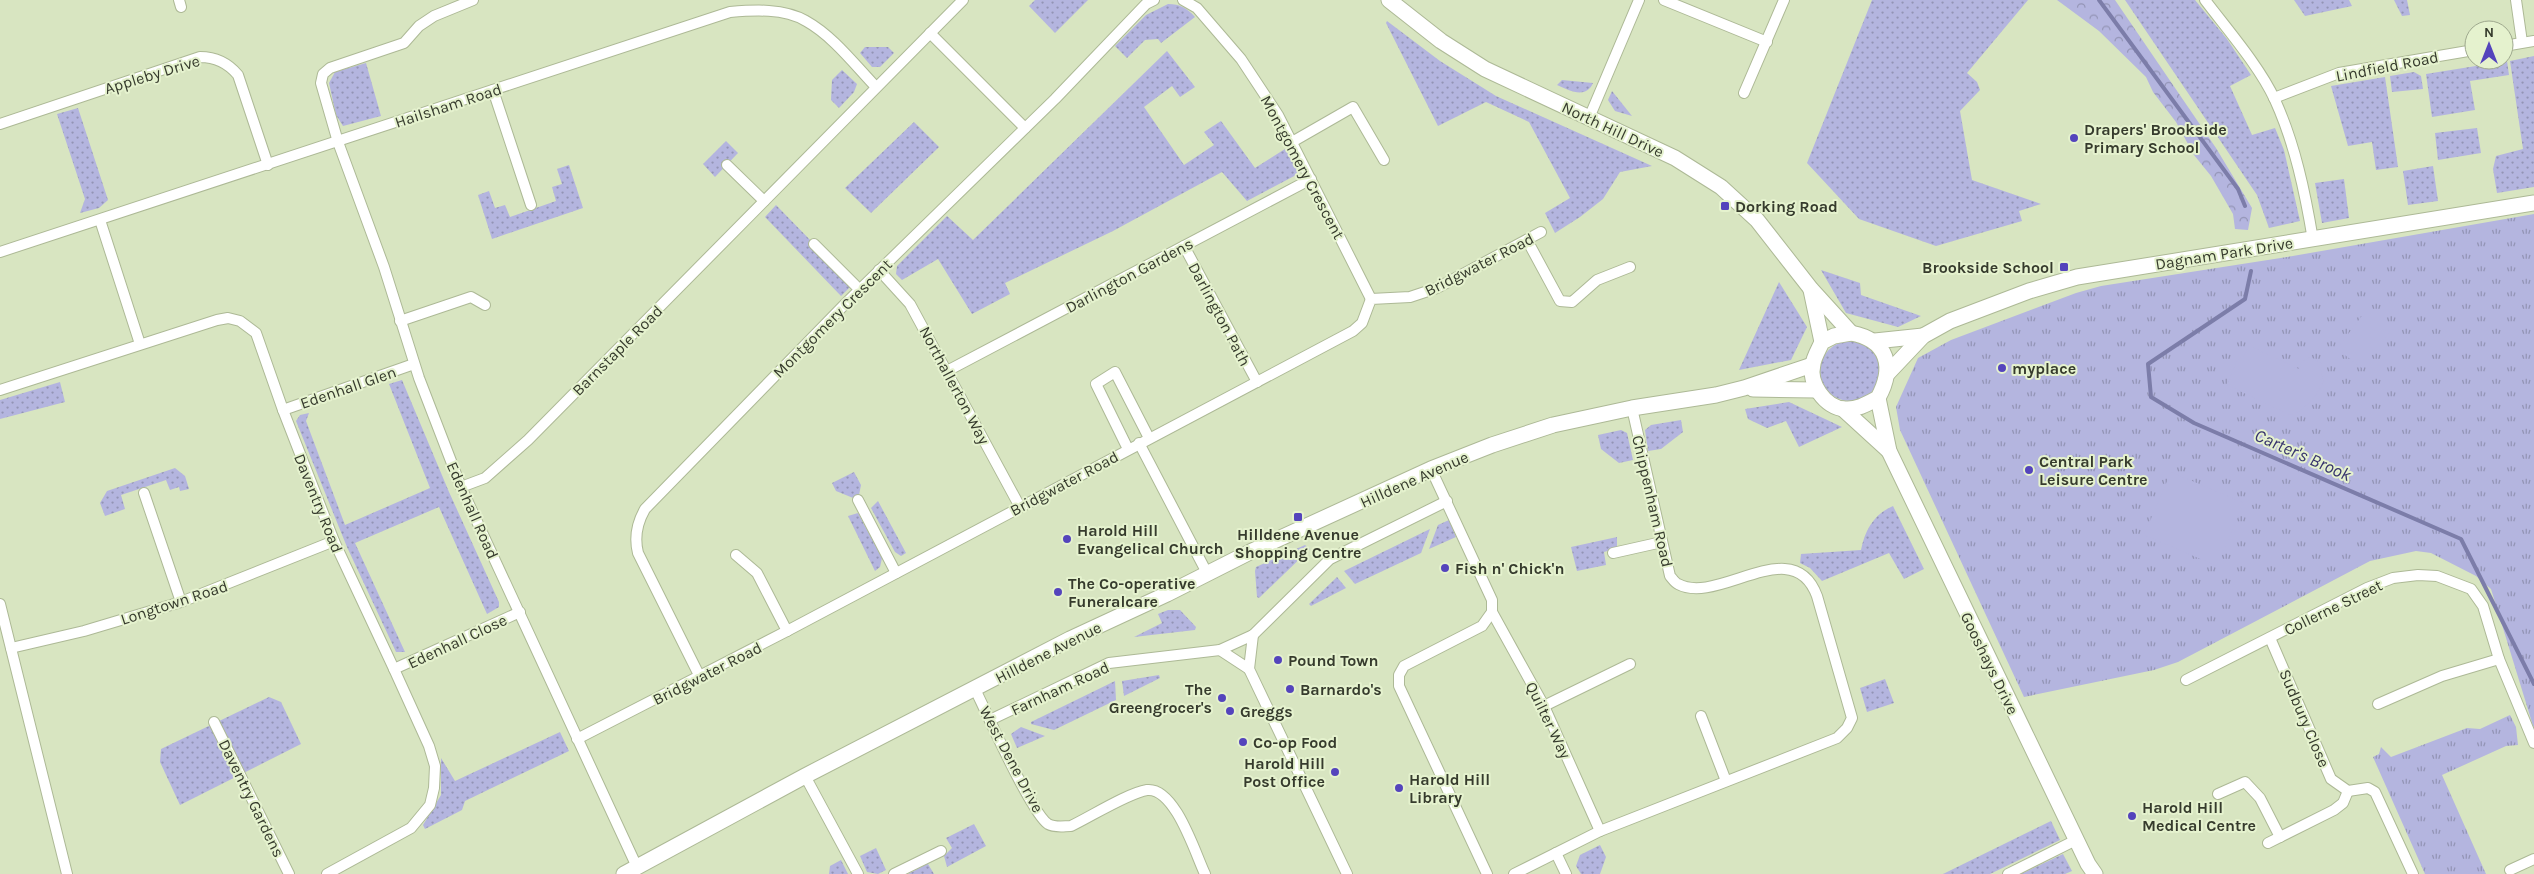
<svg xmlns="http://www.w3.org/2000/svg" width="2534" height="874" font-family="Karla,sans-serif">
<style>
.grass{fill:url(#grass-dots)}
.forest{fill:url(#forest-crowns)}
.park{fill:url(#park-tufts)}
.pitch{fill:#b4b5df}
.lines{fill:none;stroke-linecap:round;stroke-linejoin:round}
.stream{stroke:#7c7da9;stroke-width:4}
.street-casing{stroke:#adb996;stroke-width:12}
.secondary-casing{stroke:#adb996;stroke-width:17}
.street{stroke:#fff;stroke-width:10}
.secondary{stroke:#fff;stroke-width:15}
.poi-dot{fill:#5444bc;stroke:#e5f2ce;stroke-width:2}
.labels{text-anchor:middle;stroke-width:4;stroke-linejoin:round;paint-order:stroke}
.street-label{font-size:16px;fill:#363b2d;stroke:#e5f2ce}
.poi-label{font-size:16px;font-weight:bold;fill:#363b2d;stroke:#e5f2ce;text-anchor:start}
.water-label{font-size:18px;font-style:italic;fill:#37346d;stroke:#e5f2ce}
</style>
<defs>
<pattern id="grass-dots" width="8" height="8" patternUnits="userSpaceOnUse" patternTransform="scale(1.25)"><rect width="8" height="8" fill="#b4b5df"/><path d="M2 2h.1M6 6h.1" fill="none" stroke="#9394b5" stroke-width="1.8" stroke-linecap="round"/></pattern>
<pattern id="forest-crowns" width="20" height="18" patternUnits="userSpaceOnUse" patternTransform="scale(1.25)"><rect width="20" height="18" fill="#b4b5df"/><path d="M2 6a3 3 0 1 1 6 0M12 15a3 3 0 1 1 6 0" fill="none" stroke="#9394b5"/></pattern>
<pattern id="park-tufts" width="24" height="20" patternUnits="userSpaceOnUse" patternTransform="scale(1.25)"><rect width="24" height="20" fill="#b4b5df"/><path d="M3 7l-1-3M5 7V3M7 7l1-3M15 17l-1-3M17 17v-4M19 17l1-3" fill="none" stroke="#9394b5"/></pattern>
</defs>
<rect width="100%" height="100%" fill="#d8e5c1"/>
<g class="grass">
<polygon points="1035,0 1088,0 1055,33 1029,6"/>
<polygon points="1872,0 2028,0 1967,73 1977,82 1980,90 1960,111 1972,180 2041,204 2019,211 2022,221 1936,246 1859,219 1807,163"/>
<polygon points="2125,0 2195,0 2227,39 2251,75 2230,86 2252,135 2275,128 2284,150 2300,221 2269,228 2257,195"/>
<polygon points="2294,0 2349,0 2352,6 2305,16"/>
<polygon points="2394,0 2407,0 2410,15 2402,16"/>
<path d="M 1168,4 C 1180,4 1187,8 1195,17 L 1161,43 L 1158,39 L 1145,40 L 1127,58 L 1115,46 L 1146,15 Z"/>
<polygon points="1387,21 1440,61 1496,96 1652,166 1620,172 1603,199 1580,217 1555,233 1545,213 1570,198 1529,122 1486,102 1438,126 1386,23"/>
<polygon points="865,47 888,47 894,53 880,67 872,67 860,53"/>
<polygon points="1167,51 1195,87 1180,97 1172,86 1144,107 1184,165 1214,145 1204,132 1221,121 1255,168 1285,149 1300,173 1247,201 1222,172 1113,231 1005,283 1010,294 972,314 938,259 902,280 896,274 897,266 947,216 973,240"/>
<polygon points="2534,56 2534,187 2497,193 2493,169 2496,156 2523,149 2510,61"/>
<polygon points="2507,61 2509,75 2470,81 2475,110 2432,117 2426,74"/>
<polygon points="366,63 381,116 343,126 336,115 329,83 335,72"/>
<polygon points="842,70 857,84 854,92 839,108 831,100 832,80"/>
<polygon points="2414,72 2421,76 2423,89 2392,92 2390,76"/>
<polygon points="2385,77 2398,167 2376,170 2372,142 2348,146 2331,86"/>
<path d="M 1562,80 L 1593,83 C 1586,99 1570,91 1557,85 Z"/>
<polygon points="1612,91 1632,116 1615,111 1608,100"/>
<polygon points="78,108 108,200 99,208 80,213 85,199 57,114"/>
<polygon points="914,122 939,147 871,213 845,188"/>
<polygon points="2477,128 2481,153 2438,160 2435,133"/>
<polygon points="726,141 738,153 715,177 703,164"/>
<polygon points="569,165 583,208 492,239 478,195 489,191 495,208 505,205 510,217 556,201 552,187 562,184 557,169"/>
<polygon points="2433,166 2438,201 2408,205 2403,171"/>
<polygon points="2344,179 2349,218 2322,223 2315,183"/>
<polygon points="776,205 814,244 812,247 850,287 841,296 765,217"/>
<polygon points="1821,270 1860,283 1861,295 1921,316 1898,327 1846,313"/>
<polygon points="1779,282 1807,327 1791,360 1739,370"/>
<circle cx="1850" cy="371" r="30"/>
<polygon points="402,380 449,492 499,602 499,607 487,614 439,507 355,543 405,652 396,652 347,547 296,421 300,415 309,413 306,421 345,525 430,488 389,384"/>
<polygon points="60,382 65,402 0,419 0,400"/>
<polygon points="1789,402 1842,427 1799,447 1786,421 1767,428 1748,419 1745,409"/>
<polygon points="1681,420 1683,432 1661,449 1648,451 1645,430 1651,425"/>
<polygon points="1621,430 1627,433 1633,460 1619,463 1601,449 1598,435"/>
<polygon points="175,468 185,476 189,489 180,491 179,487 170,490 166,480 121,495 125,509 105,516 100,503 107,491"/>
<polygon points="854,472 861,485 858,500 836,491 832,483"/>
<polygon points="878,501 906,553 901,556 895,552 871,508"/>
<path d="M 1893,506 L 1924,569 L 1904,579 L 1889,553 L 1822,581 L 1810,568 L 1800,563 L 1801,554 L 1861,550 C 1865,530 1874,514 1893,506 Z"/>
<polygon points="858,513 882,558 880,567 875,571 848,516"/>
<polygon points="1449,520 1456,537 1429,549 1438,525"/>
<polygon points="1430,529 1421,553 1355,584 1344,571"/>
<polygon points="1617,537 1617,548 1604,552 1606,565 1577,571 1571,547"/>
<polygon points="1305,545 1310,549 1259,598 1257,597 1255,571 1256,567"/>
<polygon points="1337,577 1346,588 1311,606 1309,604"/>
<polygon points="1168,610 1180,610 1196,627 1195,630 1134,637 1162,623 1158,614"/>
<polygon points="1159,675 1160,678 1124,696 1122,681"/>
<polygon points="1885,679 1894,703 1867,712 1860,688"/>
<polygon points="1115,681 1116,700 1054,730 1031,724 1031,722"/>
<polygon points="269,697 281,702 301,744 180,805 160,762 161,749"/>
<polygon points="1021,727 1045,736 1017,748 1011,734"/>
<polygon points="560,732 569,751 465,801 462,810 425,829 423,825 441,795 441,758 455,781"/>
<polygon points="2051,821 2060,840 1990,874 1943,874"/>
<polygon points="974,824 986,846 947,867 944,856 952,848 946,838"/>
<polygon points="1600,845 1606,857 1600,874 1581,874 1576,866 1580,855"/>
<polygon points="876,848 886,870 878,874 867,872 860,856"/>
<polygon points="2063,854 2072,871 2065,874 2021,874"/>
<polygon points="841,860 848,874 829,874 830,866"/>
<polygon points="928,864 934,874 908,874 927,864"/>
</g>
<polygon class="forest" points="2057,0 2115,0 2216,148 2252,208 2248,230 2235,229 2233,214 2211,176 2194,155 2176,122 2153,92 2146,77 2099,31"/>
<g class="park">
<polygon points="2534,214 2534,729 2491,589 2476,576 2431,553 2416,551 2370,561 2178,662 2154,670 2024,697 1900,430 1896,407 1918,358 1951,340 2076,293 2101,286 2287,257"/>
<polygon points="2510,715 2516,727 2518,745 2506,746 2442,775 2486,874 2425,874 2373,757 2379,754 2381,747 2391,757 2467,728 2480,729"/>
</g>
<g class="pitch">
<polygon points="2364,313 2389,333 2362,368 2337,349"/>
<path d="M 2252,347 L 2299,369 L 2302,361 L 2311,357 L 2322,364 L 2321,374 L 2324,381 C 2319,393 2303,413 2290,415 L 2227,385 L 2238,358 L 2243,358 L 2247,350 Z"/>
<polygon points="2171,472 2244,503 2217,566 2144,535"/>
</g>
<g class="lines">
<g class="stream">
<polyline points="2099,0 2238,189 2245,206"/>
<polyline points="2251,271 2245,299 2148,364 2151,397 2194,423 2461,539 2534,684"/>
</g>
<defs>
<g id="street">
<polyline points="179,0 181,7"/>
<polyline points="473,0 434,16 419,26 404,43 330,68 323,74 321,83 338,142 384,267 419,378 461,487 637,867"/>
<polyline points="1183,0 1197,8 1241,59 1278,115 1371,299"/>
<polyline points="1664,0 1767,42"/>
<path d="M 2205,0 C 2227,29 2260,67 2275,100 C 2295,144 2305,192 2313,240"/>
<polyline points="2516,0 2522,42"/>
<polyline points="930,33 1025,128"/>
<polyline points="2504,46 2534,41"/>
<polyline points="493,90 531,205"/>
<polyline points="1744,93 1784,0"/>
<polyline points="2274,98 2339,73 2474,50"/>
<polyline points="1589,118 1639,0"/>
<path d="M 0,124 L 200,57 C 216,57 228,63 238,75 L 268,165"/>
<polyline points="1292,142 1353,107 1384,160"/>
<polyline points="727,165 764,201"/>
<polyline points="100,220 140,344"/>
<polyline points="1527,240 1560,301 1572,302 1597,280 1630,267"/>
<polyline points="814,244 859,289"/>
<polyline points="1184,246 1257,382"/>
<path d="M 0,252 L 730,12 C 754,10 784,8 806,21 C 833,36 855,65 876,87"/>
<polyline points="879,270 910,304 1020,507"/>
<polyline points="400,321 471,297 485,305"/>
<polyline points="947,371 1311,179"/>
<polyline points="0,390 217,320 228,318 240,321 256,333 283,410 334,541 394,669 429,746 435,766 434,788 430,805 411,828 327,874"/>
<polyline points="283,410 414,364"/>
<polyline points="1139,443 1207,573"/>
<polyline points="1128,449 1096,384 1115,372 1149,438"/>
<polyline points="1431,469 1492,600 1492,612 1482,626 1404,666 1399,675 1399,686 1487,874"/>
<polyline points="461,487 485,478 528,440 963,0"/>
<polyline points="144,493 181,602"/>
<polyline points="858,500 896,573"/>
<polyline points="1613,553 1662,542"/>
<polyline points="736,555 757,573 787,631"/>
<polyline points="0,604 67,874"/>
<polyline points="1492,612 1544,706 1600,831"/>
<polyline points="1253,635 1249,669 1347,874"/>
<polyline points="2270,638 2331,779 2348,791 2368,788 2375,792 2413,874"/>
<polyline points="11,648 84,631 181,602 334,541"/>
<polyline points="1220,650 1249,669"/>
<polyline points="394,669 520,612"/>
<path d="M 700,677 L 638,553 C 634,537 637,523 645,509 L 847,302 L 1055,99 L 1146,4 L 1154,0"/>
<polyline points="2186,680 2367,588 2393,578 2418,575 2437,576 2471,589 2483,606 2499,659 2534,743"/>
<path d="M 975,689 C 986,712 1032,814 1048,824 C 1055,828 1064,826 1071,826 C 1090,817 1128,793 1147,790 C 1175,787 1195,853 1205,874"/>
<polyline points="2378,704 2442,676 2499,659"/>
<polyline points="1544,706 1630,664"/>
<polyline points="1701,716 1726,781"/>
<polyline points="990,720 1109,663 1220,650 1253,635 1330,559 1447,501"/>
<polyline points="214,722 289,874"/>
<polyline points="577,739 787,631 1353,331 1362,323 1371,299 1410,297 1437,288 1541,232"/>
<polyline points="805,776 858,874"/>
<polyline points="2218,794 2245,782 2260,798 2280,837"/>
<polyline points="2268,843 2334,810 2343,803 2348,791"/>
<polyline points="1556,853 1566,874"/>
<polyline points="2510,870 2534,859"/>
<polyline points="894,874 941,851"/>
<path d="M 1514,874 L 1600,831 L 1837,738 L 1847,728 L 1852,718 L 1817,596 C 1793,531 1718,606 1678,584 C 1675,583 1672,578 1670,576 L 1632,408"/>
<polyline points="2008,874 2076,840"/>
</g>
<g id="secondary">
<polyline points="1389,0 1441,41 1485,69 1675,158 1721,187 1757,220 1811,289 1851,333"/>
<polyline points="1811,290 1822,342"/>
<path d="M 1851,333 C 1888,340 1895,367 1878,398 C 1867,404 1857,410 1845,409 C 1825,408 1808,383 1813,364 C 1814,357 1819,349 1822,342 L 1834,336 Z"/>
<polyline points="1875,341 1923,336"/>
<polyline points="1888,373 1923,336 1950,321 2029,291 2077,277 2534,203"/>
<polyline points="1753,389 1816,390"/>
<polyline points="1878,398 1889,451 2088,864 2095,874"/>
<polyline points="1843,409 1889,451"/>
<polyline points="624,874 805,776 1070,639 1167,594 1250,552 1431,469 1492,445 1553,425 1632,408 1716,395 1744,388 1812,365"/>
</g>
</defs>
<use href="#street" class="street-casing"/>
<use href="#secondary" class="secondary-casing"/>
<use href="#street" class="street"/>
<use href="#secondary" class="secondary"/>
</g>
<g class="poi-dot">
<circle cx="2074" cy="138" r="5"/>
<rect x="1720" y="201" width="10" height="10" rx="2.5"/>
<rect x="2059" y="262" width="10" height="10" rx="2.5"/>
<circle cx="2002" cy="368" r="5"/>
<circle cx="2029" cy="470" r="5"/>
<rect x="1293" y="512" width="10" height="10" rx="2.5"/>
<circle cx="1067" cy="539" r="5"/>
<circle cx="1445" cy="568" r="5"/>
<circle cx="1058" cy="592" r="5"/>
<circle cx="1278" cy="660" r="5"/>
<circle cx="1290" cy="689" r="5"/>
<circle cx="1222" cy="698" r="5"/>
<circle cx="1230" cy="711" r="5"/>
<circle cx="1243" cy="742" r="5"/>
<circle cx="1335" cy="772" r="5"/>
<circle cx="1399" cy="788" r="5"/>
<circle cx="2132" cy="816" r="5"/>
</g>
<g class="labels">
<g class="street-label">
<text transform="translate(2387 66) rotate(-11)" y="6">Lindfield Road</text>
<text transform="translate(152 74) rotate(-17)" y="6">Appleby Drive</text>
<text transform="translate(448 105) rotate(-18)" y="6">Hailsham Road</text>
<text transform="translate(1613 129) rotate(25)" y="6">North Hill Drive</text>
<text transform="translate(1303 167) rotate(62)" y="6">Montgomery Crescent</text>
<text transform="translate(2224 253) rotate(-9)" y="6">Dagnam Park Drive</text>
<text transform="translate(1479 264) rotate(-27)" y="6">Bridgwater Road</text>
<text transform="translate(1129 275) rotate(-28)" y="6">Darlington Gardens</text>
<text transform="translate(1220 314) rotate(62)" y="6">Darlington Path</text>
<text transform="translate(832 318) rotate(-45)" y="6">Montgomery Crescent</text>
<text transform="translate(617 350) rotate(-45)" y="6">Barnstaple Road</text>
<text transform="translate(955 385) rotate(62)" y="6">Northallerton Way</text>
<text transform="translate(348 387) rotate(-19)" y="6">Edenhall Glen</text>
<text transform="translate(1414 479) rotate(-24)" y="6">Hilldene Avenue</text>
<text transform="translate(1064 483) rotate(-28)" y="6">Bridgwater Road</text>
<text transform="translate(1653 501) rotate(77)" y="6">Chippenham Road</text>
<text transform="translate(319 503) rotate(68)" y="6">Daventry Road</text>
<text transform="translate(473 510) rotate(66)" y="6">Edenhall Road</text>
<text transform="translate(174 602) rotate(-18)" y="6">Longtown Road</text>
<text transform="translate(2333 607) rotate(-26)" y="6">Collerne Street</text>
<text transform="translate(457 641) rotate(-25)" y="6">Edenhall Close</text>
<text transform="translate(1048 652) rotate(-27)" y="6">Hilldene Avenue</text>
<text transform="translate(1990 663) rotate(64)" y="6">Gooshays Drive</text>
<text transform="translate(707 673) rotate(-27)" y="6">Bridgwater Road</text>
<text transform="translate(1060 688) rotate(-25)" y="6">Farnham Road</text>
<text transform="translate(2305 718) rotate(67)" y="6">Sudbury Close</text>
<text transform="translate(1549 720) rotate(64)" y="6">Quilter Way</text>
<text transform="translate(1012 759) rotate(62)" y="6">West Dene Drive</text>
<text transform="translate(252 798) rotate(64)" y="6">Daventry Gardens</text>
</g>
<g class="poi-label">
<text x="2084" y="135">Drapers' Brookside<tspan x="2084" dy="18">Primary School</tspan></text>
<text x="1735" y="212">Dorking Road</text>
<text x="2054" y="273" text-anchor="end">Brookside School</text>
<text x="2012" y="374">myplace</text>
<text x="2039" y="467">Central Park<tspan x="2039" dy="18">Leisure Centre</tspan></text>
<text x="1077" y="536">Harold Hill<tspan x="1077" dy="18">Evangelical Church</tspan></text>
<text x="1298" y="540" text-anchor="middle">Hilldene Avenue<tspan x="1298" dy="18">Shopping Centre</tspan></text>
<text x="1455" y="574">Fish n' Chick'n</text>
<text x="1068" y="589">The Co-operative<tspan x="1068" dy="18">Funeralcare</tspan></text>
<text x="1288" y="666">Pound Town</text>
<text x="1212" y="695" text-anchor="end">The<tspan x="1212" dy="18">Greengrocer's</tspan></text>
<text x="1300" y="695">Barnardo's</text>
<text x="1240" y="717">Greggs</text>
<text x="1253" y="748">Co-op Food</text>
<text x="1325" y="769" text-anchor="end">Harold Hill<tspan x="1325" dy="18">Post Office</tspan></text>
<text x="1409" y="785">Harold Hill<tspan x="1409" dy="18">Library</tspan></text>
<text x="2142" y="813">Harold Hill<tspan x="2142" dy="18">Medical Centre</tspan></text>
</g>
<g class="water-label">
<text transform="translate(2303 455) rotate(24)" y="6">Carter's Brook</text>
</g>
</g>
<g transform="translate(2489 45)"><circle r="24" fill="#e5f2ce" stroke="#9fa98e"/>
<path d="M0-4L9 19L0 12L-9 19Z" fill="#5444bc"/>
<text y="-8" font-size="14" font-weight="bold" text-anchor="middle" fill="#363b2d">N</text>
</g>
</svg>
